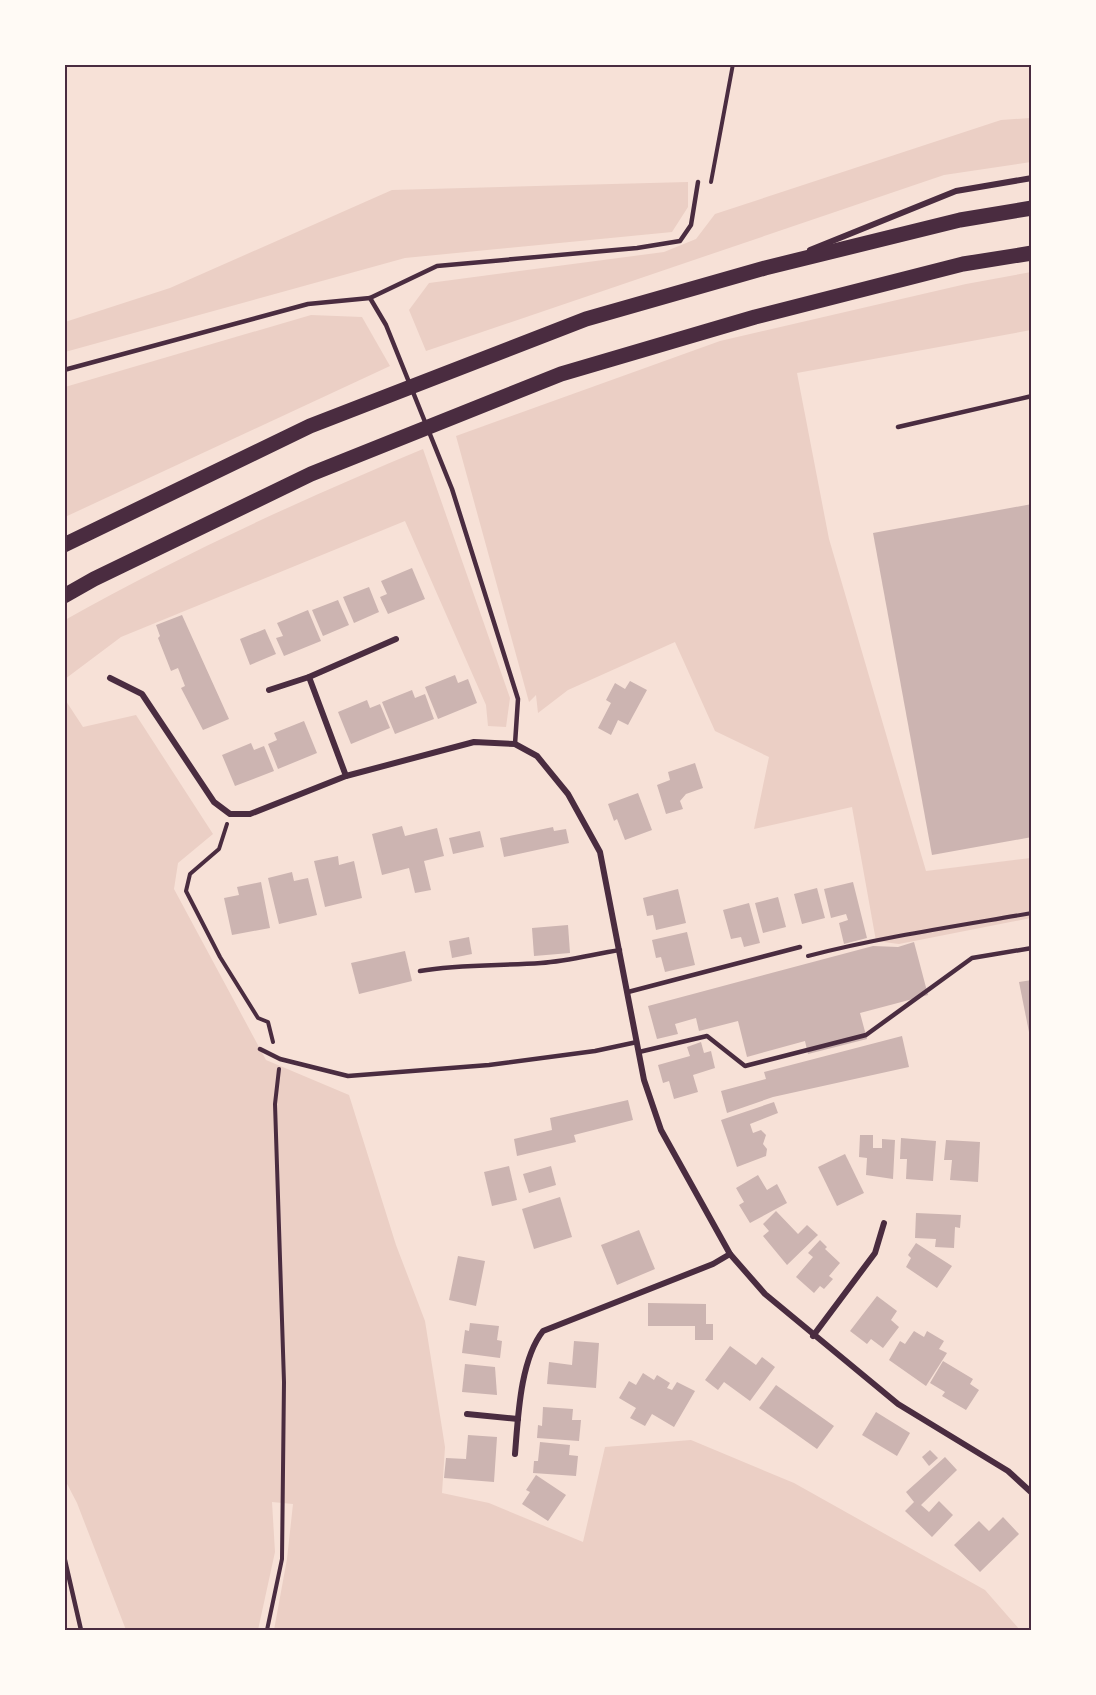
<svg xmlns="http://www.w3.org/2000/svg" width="1096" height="1695" font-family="Barlow,sans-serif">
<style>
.green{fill:#ebcfc5}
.building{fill:#ccb4b1}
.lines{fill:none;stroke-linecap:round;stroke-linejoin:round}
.path{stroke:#4a2c40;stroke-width:4}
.service{stroke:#4a2c40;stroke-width:4.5}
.minor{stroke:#4a2c40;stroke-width:6}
.trunk{stroke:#4a2c40;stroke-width:15}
.neatline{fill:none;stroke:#4a2c40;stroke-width:2}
</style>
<rect width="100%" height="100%" fill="#f7e1d7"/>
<g class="green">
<polygon points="1031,118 1031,162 944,175 426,351 409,310 429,283 664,252 696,239 715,214 1001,120"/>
<polygon points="688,182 688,207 672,232 405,258 65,352 65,322 170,288 392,190"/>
<polygon points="1031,272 1031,330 797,373 829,539 926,871 1031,858 1031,918 899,944 876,941 852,807 754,829 769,757 715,731 675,642 568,690 538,713 536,695 529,702 456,436 720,341 966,284"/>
<polygon points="311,315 362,317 390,366 65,517 65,387"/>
<path d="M 423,449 L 510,698 L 506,727 L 488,726 L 486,705 L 405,521 L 121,637 L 65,679 L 65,620 C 180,555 301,500 423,449 Z"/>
<polygon points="64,698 83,727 136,715 213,834 178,863 174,889 266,1060 349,1095 396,1245 425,1321 445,1447 442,1493 489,1503 583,1542 605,1447 691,1440 794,1483 985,1590 1020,1630 274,1630 287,1559 293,1504 272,1502 275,1552 258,1630 126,1630 77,1503 65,1480"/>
</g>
<g class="building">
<polygon points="1032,504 1032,837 932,855 873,533"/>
<polygon points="412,568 425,599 388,614 380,597 387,594 381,581"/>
<polygon points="369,587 379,612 354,623 343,597"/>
<polygon points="338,600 349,625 323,636 312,610"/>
<polygon points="308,610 321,641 284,656 276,638 283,636 277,623"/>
<polygon points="182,615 229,719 203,730 181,688 185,686 178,668 171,671 158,638 160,636 156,625"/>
<polygon points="265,629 276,654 250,665 240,639"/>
<polygon points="455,675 458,683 468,679 477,703 438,719 425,687"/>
<polygon points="630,681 647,690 628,725 618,720 611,735 598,728 611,703 606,700 615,683 625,689"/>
<polygon points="412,690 415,698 425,694 434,719 395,734 382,702"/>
<polygon points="367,700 370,708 380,704 390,728 351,744 338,712"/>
<polygon points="304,721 317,753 278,769 268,744 277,740 274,733"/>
<polygon points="251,743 254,750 264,746 274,771 235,786 222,755"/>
<polygon points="695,763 703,788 686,794 680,801 683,809 666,814 657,785 670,780 668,772"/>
<polygon points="638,793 652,830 625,840 617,819 614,821 608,804"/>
<polygon points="402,826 405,836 437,828 444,856 424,861 431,890 415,893 409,868 382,875 372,834"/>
<polygon points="553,827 554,831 566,829 569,843 504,857 500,838"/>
<polygon points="480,831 484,847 453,854 449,838"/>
<polygon points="338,856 339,865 354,861 362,898 325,907 314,861"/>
<polygon points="292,872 294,881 308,878 317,915 279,924 268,878"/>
<polygon points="261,882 270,928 232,935 224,898 239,895 237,887"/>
<polygon points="853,882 867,938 844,944 839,923 848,920 846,914 831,918 824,889"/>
<polygon points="817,888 825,918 802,924 794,894"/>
<polygon points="678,889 686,923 656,930 653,915 647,916 643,898"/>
<polygon points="778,897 786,927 763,933 755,903"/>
<polygon points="749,903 760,943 744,947 741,937 731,939 723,910"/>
<polygon points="568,925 570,953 534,956 532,928"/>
<polygon points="687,932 695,965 665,972 661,957 656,958 652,940"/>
<polygon points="469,937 472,954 452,958 449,941"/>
<polygon points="914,942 928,995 860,1013 867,1039 808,1054 805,1041 747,1057 738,1021 699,1031 696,1018 675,1024 678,1034 657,1039 648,1006 873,946 898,947"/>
<polygon points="405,951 412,981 359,994 351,963"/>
<polygon points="1032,980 1032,1037 1030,1037 1019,982"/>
<polygon points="902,1036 909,1067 773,1097 727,1113 721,1091 766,1079 764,1072"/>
<polygon points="701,1042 704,1053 711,1051 715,1068 693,1075 698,1092 674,1099 669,1081 663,1083 658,1065 690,1056 687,1047"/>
<polygon points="628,1100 633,1120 574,1135 576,1142 517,1156 514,1139 552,1130 550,1118"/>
<polygon points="774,1102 778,1113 750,1124 753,1133 761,1130 766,1135 763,1144 767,1149 766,1156 737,1167 721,1120"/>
<polygon points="860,1135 873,1135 873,1148 882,1148 882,1139 895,1140 893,1179 866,1175 867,1158 859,1157"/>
<polygon points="901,1138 936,1141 933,1181 906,1179 907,1159 900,1159"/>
<polygon points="946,1140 980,1142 978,1182 950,1180 952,1160 944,1160"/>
<polygon points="845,1154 864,1193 837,1206 818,1167"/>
<polygon points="509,1166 517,1200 492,1206 484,1172"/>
<polygon points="551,1166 556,1185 529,1193 523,1174"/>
<polygon points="758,1175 767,1190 777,1184 787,1203 750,1223 739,1205 744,1202 736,1188"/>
<polygon points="560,1197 572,1237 534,1249 522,1209"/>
<polygon points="776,1211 798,1234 807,1225 818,1235 787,1265 763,1236 769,1231 763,1224"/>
<polygon points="916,1213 961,1215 960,1228 955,1227 954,1248 935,1247 936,1239 915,1238"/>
<polygon points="639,1230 655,1269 617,1285 601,1245"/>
<polygon points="820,1240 827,1247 825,1249 840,1263 829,1276 833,1279 824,1289 820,1286 814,1293 796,1277 813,1257 808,1253"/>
<polygon points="916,1243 952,1266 937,1288 906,1267 911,1258 908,1255"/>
<polygon points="458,1256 485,1261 476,1306 449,1300"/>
<polygon points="877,1296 897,1311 891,1320 899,1327 883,1348 871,1339 867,1344 850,1331"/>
<polygon points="648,1303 706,1304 706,1324 713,1324 713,1340 695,1340 695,1326 648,1326"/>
<polygon points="470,1323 499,1326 497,1340 502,1341 500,1358 462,1353 465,1330 469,1331"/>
<polygon points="914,1331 924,1337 927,1331 944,1341 939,1349 947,1353 926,1386 889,1360 900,1341 905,1344"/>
<polygon points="574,1341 599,1343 596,1388 547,1384 549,1362 572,1365"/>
<polygon points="730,1346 756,1365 762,1357 775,1367 750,1401 724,1382 718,1390 705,1380"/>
<polygon points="943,1361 973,1379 970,1384 979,1390 966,1410 942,1396 945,1392 930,1383"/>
<polygon points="465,1364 495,1367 497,1395 462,1392"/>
<polygon points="643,1373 654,1380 657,1375 670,1383 667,1388 672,1390 677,1382 695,1391 674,1427 652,1414 645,1426 630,1418 636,1408 619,1398 629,1381 636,1385"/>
<polygon points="776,1385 834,1426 817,1449 759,1408"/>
<polygon points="543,1407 573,1409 572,1420 581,1420 579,1441 537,1438 538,1425 542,1426"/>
<polygon points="876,1412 910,1433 897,1456 862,1435"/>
<polygon points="468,1435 497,1437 494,1482 444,1478 446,1458 466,1459"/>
<polygon points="540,1442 570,1445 569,1455 578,1456 576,1476 533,1473 534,1461 538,1461"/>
<polygon points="930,1450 938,1458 929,1466 922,1457"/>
<polygon points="945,1457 957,1470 921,1505 929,1512 939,1501 953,1515 932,1537 905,1511 914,1502 906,1492"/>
<polygon points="536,1475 566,1495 548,1521 522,1504 530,1492 526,1490"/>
<polygon points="1003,1517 1019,1534 980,1572 954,1545 979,1521 989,1531"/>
</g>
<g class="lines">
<g class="path">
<polyline points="711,182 733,64"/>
<polyline points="227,824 219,849 190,874 186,891 220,957 258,1018 268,1022 273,1042"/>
<path d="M 808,956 C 882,937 957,926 1032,913"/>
<polyline points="267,1630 282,1559 284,1382 275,1104 279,1069"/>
</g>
<g class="service">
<polyline points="370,298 437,266 637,248 680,241 691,225 698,182"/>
<polyline points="64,370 308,304 370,298 386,325 452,489 518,699 515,744"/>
<polyline points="898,427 1032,396"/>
<path d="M 420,971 C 460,964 500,966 541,963 C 568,961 594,954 620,950"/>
<polyline points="628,992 800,947"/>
<polyline points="260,1049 280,1059 348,1076 489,1065 595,1051 637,1042"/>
<polyline points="639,1052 707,1036 745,1066 866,1035 972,958 1032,948"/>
<polyline points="64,1556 81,1630"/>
</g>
<g class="minor">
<polyline points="810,250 956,191 1032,178"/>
<polyline points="309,677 346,776"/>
<polyline points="110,678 142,694 214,802 230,814 250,814 346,776 474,742 515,744 537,756 568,794 600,852 644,1080 661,1130 730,1254 765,1294 898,1404 1008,1471 1032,1493"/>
<polyline points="269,690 309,677 396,639"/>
<polyline points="813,1336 875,1253 884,1223"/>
<polyline points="467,1414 518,1419"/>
<path d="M 515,1454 C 518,1418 520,1360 543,1331 L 713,1264 L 730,1254"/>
</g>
<g class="trunk">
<polyline points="64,545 310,426 586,319 765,268 960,220 1032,208"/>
<polyline points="64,596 94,579 311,474 561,374 755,317 963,264 1032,253"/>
</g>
</g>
<rect width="1096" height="1695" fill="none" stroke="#fffaf5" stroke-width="132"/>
<rect x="66" y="66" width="964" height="1563" class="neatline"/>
</svg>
